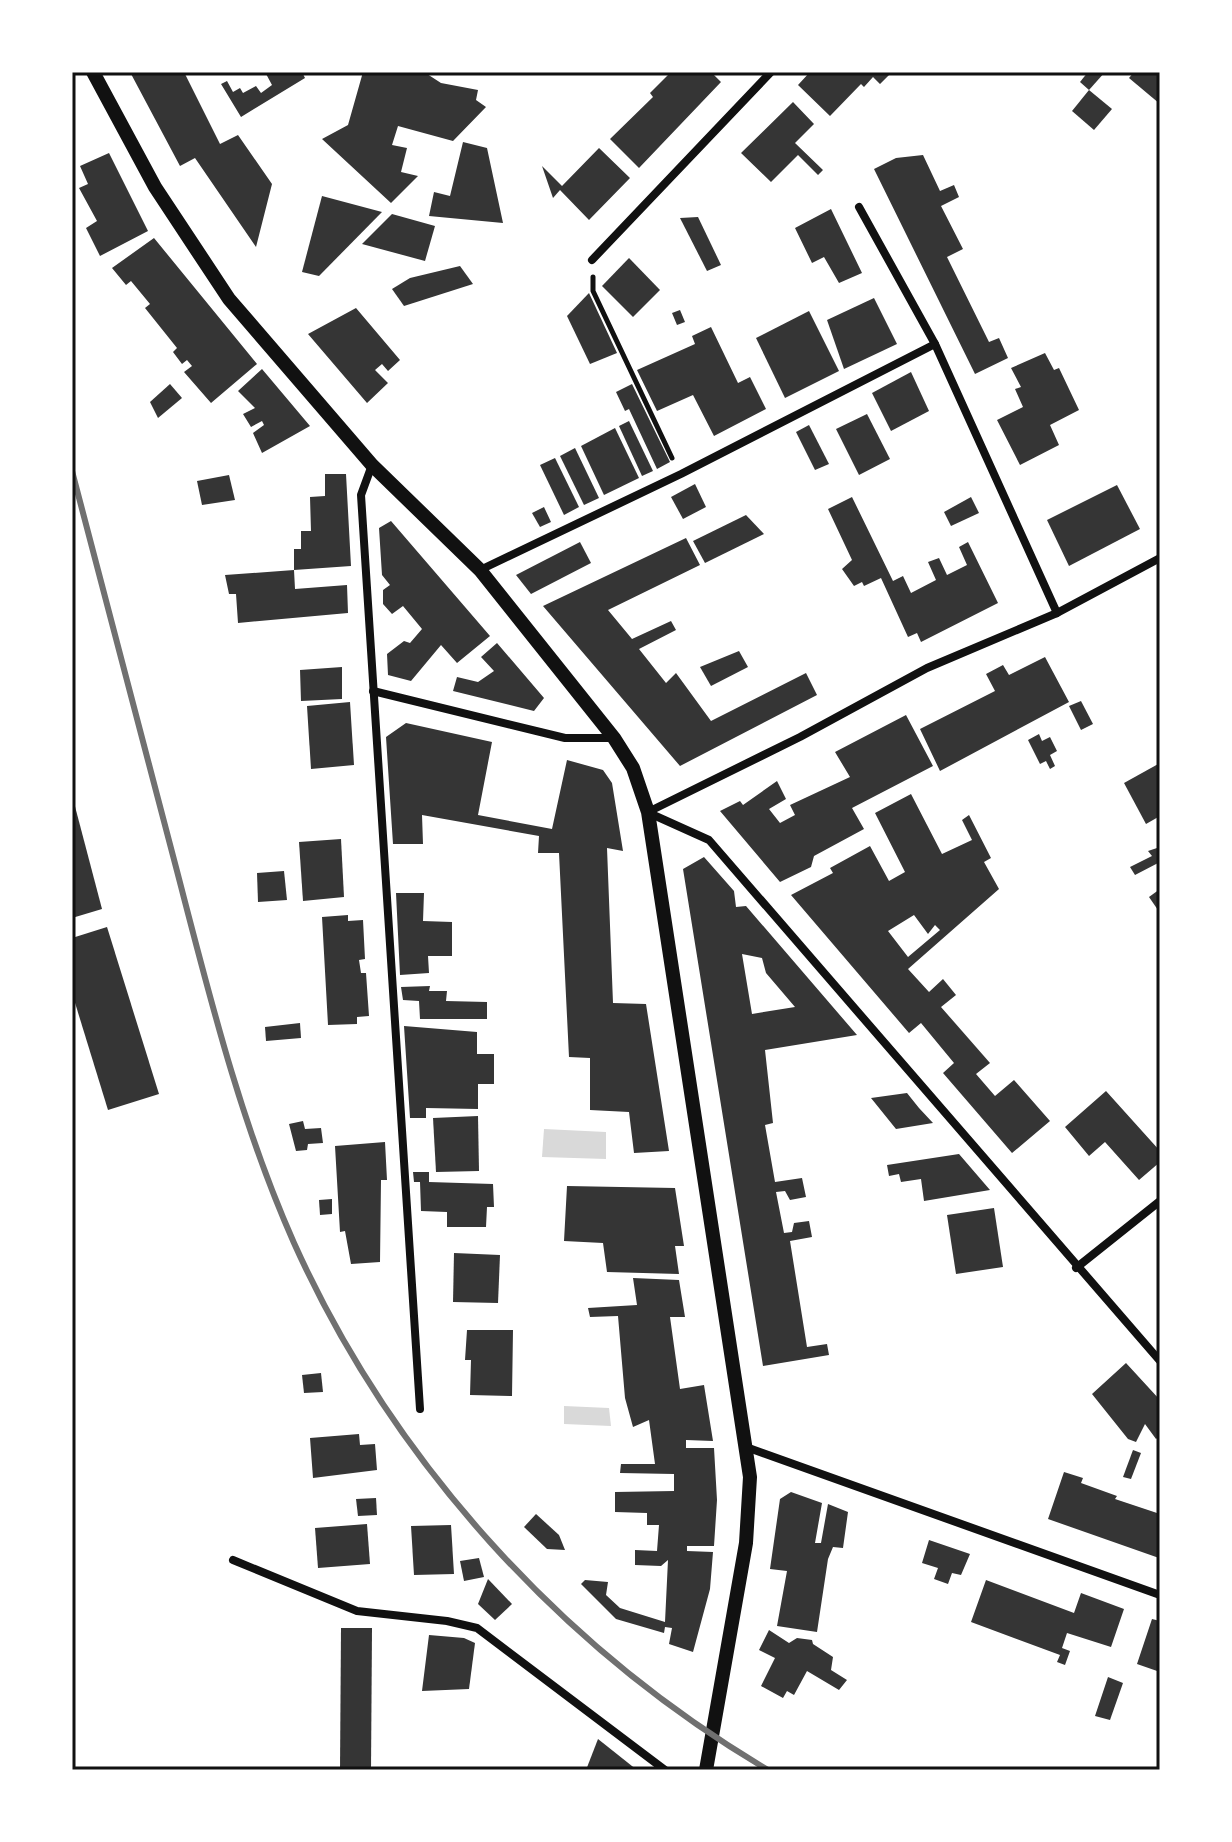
<svg xmlns="http://www.w3.org/2000/svg" width="1232" height="1842" font-family="Mulish,sans-serif">
<style>
.water{fill:#d9d9d9}
.building{fill:#353535;fill-rule:evenodd}
.lines{fill:none;stroke-linecap:round;stroke-linejoin:round}
.path{stroke:#111;stroke-width:5}
.minor{stroke:#111;stroke-width:8}
.tertiary{stroke:#111;stroke-width:14}
.rail{stroke:#707070;stroke-width:6}
.neatline{fill:none;stroke:#111;stroke-width:3}
</style>
<rect width="100%" height="100%" fill="#fff"/>
<g class="water">
<polygon points="544,1129 606,1132 606,1159 542,1157"/>
<polygon points="564,1406 609,1408 611,1426 564,1424"/>
</g>
<g class="building">
<polygon points="130,72 184,72 220,144 238,135 272,184 256,247 195,158 180,166"/>
<polygon points="265,72 302,72 305,78 241,117 221,84 227,81 233,92 240,88 243,93 256,86 261,93 272,85"/>
<polygon points="363,72 424,72 441,83 478,90 476,100 486,107 453,141 398,126 392,145 407,148 401,172 418,176 391,203 322,139 348,125"/>
<polygon points="671,72 711,72 721,82 639,168 610,139 653,97 650,93"/>
<polygon points="810,72 892,72 880,84 873,77 864,87 861,84 830,116 798,85"/>
<polygon points="1088,72 1105,72 1089,90 1080,82"/>
<polygon points="1134,72 1160,72 1160,104 1129,78"/>
<polygon points="1089,90 1112,109 1094,130 1072,111"/>
<polygon points="793,102 814,124 795,143 823,170 818,175 798,155 771,182 741,153"/>
<polygon points="463,142 487,148 503,223 429,216 434,192 450,196"/>
<polygon points="599,148 630,178 589,220 560,190 553,198 542,166 562,186"/>
<polygon points="109,153 148,231 100,256 86,228 97,221 79,188 88,184 80,166"/>
<polygon points="923,155 940,191 954,185 959,197 941,206 963,249 947,257 989,342 999,338 1008,358 975,374 874,169 896,158"/>
<polygon points="322,196 382,212 319,276 302,272"/>
<polygon points="831,209 862,273 839,283 824,257 812,263 795,228"/>
<polygon points="392,214 435,226 425,261 362,244"/>
<polygon points="698,217 721,265 707,271 680,218"/>
<polygon points="154,238 257,364 211,403 184,372 192,366 187,360 182,364 173,352 177,348 145,308 150,304 131,281 126,285 112,268"/>
<polygon points="629,258 660,290 633,317 602,286"/>
<polygon points="460,266 473,284 404,306 392,289 410,278"/>
<polygon points="589,293 617,353 590,364 567,316"/>
<polygon points="874,298 897,344 844,369 827,320"/>
<polygon points="356,308 400,360 388,371 382,364 375,370 388,383 367,403 308,334"/>
<polygon points="680,310 685,322 677,325 672,313"/>
<polygon points="809,311 839,371 785,398 756,338"/>
<polygon points="711,327 738,383 750,377 766,409 714,436 693,395 657,411 637,370 695,344 692,336"/>
<polygon points="1045,353 1054,370 1059,368 1079,410 1050,425 1059,445 1020,465 997,420 1023,407 1015,389 1021,387 1011,368"/>
<polygon points="262,369 310,426 262,453 253,433 264,425 262,421 251,427 243,414 255,408 238,391"/>
<polygon points="911,372 929,411 891,431 872,393"/>
<polygon points="170,384 182,398 158,418 150,402"/>
<polygon points="632,384 670,462 657,469 629,409 625,411 616,392"/>
<polygon points="867,414 890,459 859,475 836,429"/>
<polygon points="629,421 653,471 642,476 619,426"/>
<polygon points="809,425 829,464 815,470 796,432"/>
<polygon points="615,428 639,478 604,495 581,446"/>
<polygon points="575,448 599,498 584,505 560,456"/>
<polygon points="555,458 579,507 564,515 540,465"/>
<polygon points="325,474 346,474 351,566 294,570 294,549 301,549 301,531 311,531 310,497 325,496"/>
<polygon points="229,475 235,500 202,505 197,481"/>
<polygon points="695,484 706,507 683,519 671,497"/>
<polygon points="1117,485 1140,529 1069,566 1047,520"/>
<polygon points="852,497 893,581 903,576 911,593 936,580 928,562 939,558 947,575 967,565 959,547 968,542 998,603 921,642 917,633 908,637 881,578 864,586 862,582 854,586 842,569 852,560 828,509"/>
<polygon points="971,497 979,513 951,526 944,512"/>
<polygon points="544,507 551,522 540,527 532,513"/>
<polygon points="746,515 764,534 705,563 693,541"/>
<polygon points="391,521 490,636 457,663 441,645 411,681 388,675 387,654 404,641 410,643 422,629 403,606 392,614 383,604 383,590 390,585 382,575 379,528"/>
<polygon points="686,538 700,565 608,610 632,639 671,621 676,630 639,649 666,683 676,673 711,721 806,673 817,695 680,766 543,606"/>
<polygon points="580,542 591,563 531,594 516,575"/>
<polygon points="294,570 295,589 347,585 348,613 238,623 236,594 229,594 225,575"/>
<polygon points="497,643 544,698 534,711 453,691 457,677 478,682 494,671 481,657"/>
<polygon points="739,651 748,667 711,686 700,667"/>
<polygon points="1045,657 1069,702 940,771 920,729 995,691 986,674 1003,665 1009,675"/>
<polygon points="342,667 342,699 301,701 300,670"/>
<polygon points="1081,701 1093,724 1081,730 1069,706"/>
<polygon points="350,702 354,765 311,769 307,706"/>
<polygon points="906,715 933,766 852,808 864,829 814,856 811,867 780,882 720,811 740,801 743,805 777,781 786,799 769,809 780,823 795,815 790,805 850,777 835,752"/>
<polygon points="406,723 492,742 478,815 552,829 567,760 603,770 612,783 623,851 607,848 613,1003 646,1004 669,1151 634,1153 629,1112 590,1110 590,1058 569,1057 559,853 538,853 539,836 422,815 423,844 393,844 386,737"/>
<polygon points="1039,734 1042,741 1050,737 1057,751 1050,755 1055,766 1050,769 1046,761 1040,764 1028,740"/>
<polygon points="1160,763 1160,816 1146,824 1124,783"/>
<path d="M 911,794 L 942,854 L 972,840 L 962,820 L 969,815 L 991,858 L 984,862 L 999,889 L 908,969 L 929,992 L 943,979 L 956,995 L 941,1007 L 990,1063 L 976,1074 L 995,1096 L 1014,1080 L 1050,1121 L 1012,1153 L 943,1073 L 954,1063 L 921,1023 L 909,1033 L 791,895 L 833,873 L 830,868 L 870,846 L 889,881 L 905,872 L 875,813 ZM 914,915 L 928,934 L 935,925 L 940,930 L 908,957 L 888,931 Z"/>
<polygon points="72,795 102,909 72,918"/>
<polygon points="341,839 344,897 303,901 299,842"/>
<polygon points="1160,847 1160,862 1135,875 1130,867 1152,856 1148,851"/>
<path d="M 704,857 L 734,891 L 736,907 L 746,906 L 857,1035 L 765,1050 L 773,1123 L 765,1125 L 775,1182 L 802,1178 L 806,1197 L 790,1200 L 785,1191 L 776,1192 L 784,1233 L 792,1232 L 794,1223 L 809,1221 L 812,1237 L 790,1241 L 807,1347 L 827,1344 L 829,1355 L 763,1366 L 683,869 ZM 742,954 L 762,958 L 766,973 L 795,1007 L 752,1014 Z"/>
<polygon points="284,871 287,900 258,902 257,873"/>
<polygon points="1160,889 1160,913 1149,897"/>
<polygon points="396,893 424,893 423,921 452,922 452,956 428,956 429,973 400,975"/>
<polygon points="348,915 348,921 363,920 365,959 359,960 361,973 366,973 369,1016 357,1017 357,1024 328,1025 322,917"/>
<polygon points="107,927 159,1094 108,1110 72,993 72,938"/>
<polygon points="430,986 429,991 447,991 446,1001 487,1002 487,1019 420,1019 419,1001 403,1000 401,987"/>
<polygon points="300,1023 301,1038 266,1041 265,1027"/>
<polygon points="404,1026 477,1032 477,1054 494,1054 494,1084 478,1084 478,1109 426,1108 426,1118 410,1118"/>
<polygon points="1106,1091 1160,1151 1160,1162 1139,1180 1105,1142 1089,1156 1065,1127"/>
<polygon points="907,1093 919,1108 933,1123 896,1129 871,1098"/>
<polygon points="478,1116 479,1171 436,1172 433,1118"/>
<polygon points="303,1121 305,1129 321,1128 323,1143 308,1144 307,1150 296,1151 289,1124"/>
<polygon points="385,1142 387,1180 381,1180 380,1262 351,1264 345,1231 340,1232 335,1146"/>
<polygon points="959,1154 990,1190 924,1201 921,1179 901,1182 899,1174 889,1176 887,1165"/>
<polygon points="413,1172 429,1172 429,1182 493,1184 494,1207 487,1207 486,1227 447,1227 447,1212 421,1211 420,1182 414,1182"/>
<polygon points="567,1186 675,1188 684,1246 675,1246 679,1274 607,1272 603,1243 564,1241"/>
<polygon points="332,1199 332,1214 320,1215 319,1200"/>
<polygon points="994,1208 1003,1267 956,1274 947,1215"/>
<polygon points="454,1253 500,1255 498,1303 453,1302"/>
<polygon points="633,1278 679,1280 685,1317 670,1317 680,1389 704,1385 713,1441 686,1440 686,1448 714,1448 717,1500 714,1546 687,1546 687,1551 713,1552 710,1589 693,1652 669,1644 672,1628 665,1627 664,1633 616,1619 581,1584 585,1580 608,1582 606,1595 620,1608 665,1622 668,1560 661,1566 635,1565 635,1550 657,1551 659,1525 647,1525 647,1513 615,1512 615,1492 674,1491 674,1474 620,1473 621,1464 655,1464 649,1420 633,1427 625,1398 618,1316 590,1317 588,1308 637,1305"/>
<polygon points="467,1330 513,1330 512,1396 470,1395 471,1360 465,1360"/>
<polygon points="1126,1363 1160,1400 1160,1436 1156,1439 1145,1424 1136,1442 1128,1439 1092,1394"/>
<polygon points="321,1373 323,1392 304,1393 302,1375"/>
<polygon points="359,1434 360,1445 375,1444 377,1470 313,1478 310,1438"/>
<polygon points="1133,1450 1141,1453 1131,1479 1123,1477"/>
<polygon points="1064,1472 1083,1478 1081,1483 1117,1496 1115,1499 1160,1514 1159,1558 1048,1519"/>
<polygon points="791,1492 822,1503 815,1543 821,1543 828,1504 848,1512 843,1548 833,1547 828,1559 817,1632 777,1626 787,1571 770,1569 780,1499"/>
<polygon points="376,1498 377,1515 358,1516 356,1499"/>
<polygon points="536,1514 559,1535 565,1550 547,1549 524,1527"/>
<polygon points="367,1524 370,1564 318,1568 315,1528"/>
<polygon points="451,1525 454,1574 414,1575 411,1526"/>
<polygon points="929,1540 970,1554 961,1575 952,1573 948,1584 934,1579 938,1568 922,1563"/>
<polygon points="479,1558 484,1577 464,1581 460,1561"/>
<polygon points="488,1579 512,1604 495,1620 478,1604"/>
<polygon points="986,1580 1074,1613 1081,1593 1124,1609 1111,1647 1067,1633 1062,1648 1070,1651 1065,1665 1057,1662 1060,1655 971,1622"/>
<polygon points="1152,1619 1160,1621 1160,1672 1137,1664"/>
<polygon points="341,1628 372,1628 371,1770 340,1770"/>
<polygon points="769,1630 789,1643 797,1638 812,1640 813,1644 833,1657 831,1670 847,1680 839,1690 807,1671 794,1695 787,1691 783,1698 761,1686 775,1658 759,1650"/>
<polygon points="429,1635 464,1638 475,1643 469,1689 422,1691"/>
<polygon points="1108,1677 1123,1683 1110,1720 1095,1716"/>
<polygon points="598,1739 637,1770 586,1770"/>
</g>
<g class="lines">
<polyline class="path" points="593,277 593,291 672,458"/>
<g class="minor">
<polyline points="859,207 935,344 1057,613"/>
<polyline points="592,260 771,72"/>
<polyline points="372,465 361,495 420,1409"/>
<polyline points="480,570 681,474 935,344"/>
<polyline points="373,691 565,738 614,738"/>
<polyline points="648,812 800,737 927,668 1057,613 1160,558"/>
<polyline points="649,813 709,840 1160,1361"/>
<polyline points="1076,1268 1160,1201"/>
<polyline points="746,1447 1160,1595"/>
<polyline points="233,1560 357,1611 447,1621 477,1628 665,1770"/>
</g>
<polyline class="tertiary" points="93,72 155,187 229,299 372,465 480,570 614,738 633,768 648,812 750,1477 746,1543 706,1770"/>
<path class="rail" d="M 72,471 C 107,605 142,738 177,871 C 210,998 241,1124 294,1243 C 392,1461 563,1649 768,1770"/>
</g>
<rect width="1232" height="1842" fill="none" stroke="#ffffff" stroke-width="148"/>
<rect x="74" y="74" width="1084" height="1694" class="neatline"/>
</svg>
